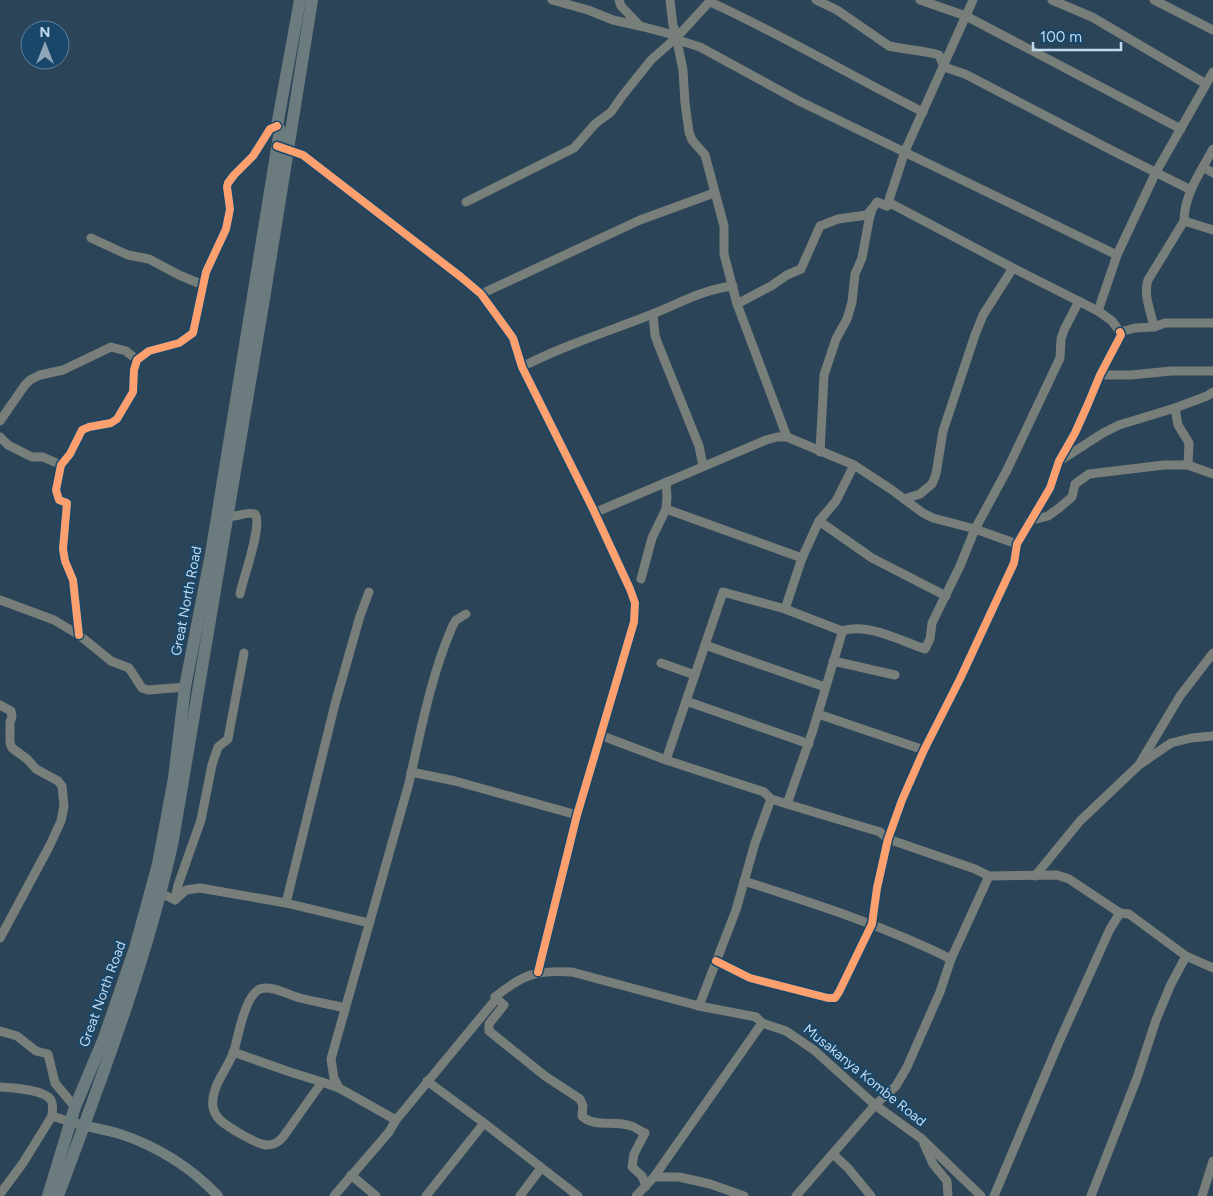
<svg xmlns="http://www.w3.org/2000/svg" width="1213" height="1196" font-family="Figtree,sans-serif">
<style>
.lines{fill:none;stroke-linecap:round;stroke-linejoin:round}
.minor{stroke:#787f7a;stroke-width:9}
.major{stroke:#727f7f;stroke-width:10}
.highway{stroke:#6c7b7e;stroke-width:12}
.cycleway-casing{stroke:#18476a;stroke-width:11}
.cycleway{stroke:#fca06f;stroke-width:8}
.labels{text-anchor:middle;stroke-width:4;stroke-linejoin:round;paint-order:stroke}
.street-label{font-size:14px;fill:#c2daf0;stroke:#18476a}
</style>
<rect width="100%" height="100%" fill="#2b4457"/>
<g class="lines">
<g class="minor">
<polyline points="552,0 588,10 613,20 640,26"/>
<polyline points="619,0 621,6 640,26 678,36"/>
<polyline points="670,0 673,26 678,36 677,41 683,70 685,103 689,132 692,140 705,155 724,226 724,254 737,304 787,437"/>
<path d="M 816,0 L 837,10 L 889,46 C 906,50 923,50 939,55 L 944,67 L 965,74 L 1113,151 L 1191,190"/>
<polyline points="920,0 966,16 1181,129"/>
<polyline points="1052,0 1092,17 1206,84"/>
<polyline points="1154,0 1213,30"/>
<path d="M 710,2 C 783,35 851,76 923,112"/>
<polyline points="677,41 684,42 700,47 799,101 1117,255"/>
<polyline points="285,148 303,155 461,277 481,294 513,338 522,367 593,509 630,589 635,603 634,622 577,815 538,972"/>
<polyline points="1203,167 1213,173"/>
<polyline points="466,202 574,148 595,124 611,112 623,95 651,60 678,36 711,0"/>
<polyline points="887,206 905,151 973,0"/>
<polyline points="1184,221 1213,230"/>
<polyline points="91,238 128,255 149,259 179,275 203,285"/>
<polyline points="481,294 640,220 714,193"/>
<polyline points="737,304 771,286 787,275 801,269 820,226 838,219 867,215 872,209"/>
<polyline points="1098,311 1117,255 1156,172 1213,72"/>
<polyline points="653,314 655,335 658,344 699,446 703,466"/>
<path d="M 1154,327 C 1151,312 1143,295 1148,280 L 1184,221 C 1184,195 1201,171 1213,149"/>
<polyline points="1120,332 1135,328 1154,327 1165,323 1213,323"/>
<path d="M 522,367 C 562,346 607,332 650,315 C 678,304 704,289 733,286"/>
<polyline points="1100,375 1131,375 1171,371 1213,371"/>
<polyline points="1175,408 1178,425 1189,443 1188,465"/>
<polyline points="0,421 25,385 30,380 40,375 63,370 111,347 126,351 137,360"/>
<polyline points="0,437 8,445 32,457 43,457 61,465"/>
<polyline points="820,452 824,375 836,339 847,319 852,302 855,274 862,258 869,220 872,209 877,202 887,206 890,203 1013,268 1098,311 1112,321 1120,332"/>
<polyline points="1061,460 1103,433 1119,425 1175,408 1207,396 1213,392"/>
<polyline points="904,499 920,494 927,488 932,484 936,474 943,431 975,335 983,315 1013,268"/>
<polyline points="666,509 802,558"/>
<polyline points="594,513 766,440 777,437 787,437 854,465 892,490 923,513 933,518 975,529 1017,544"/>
<path d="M 227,516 C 237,518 245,511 255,514 C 263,525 243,578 240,594"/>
<polyline points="819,521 872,558 946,596"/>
<polyline points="1029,521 1048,516 1059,508 1072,497 1075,484 1089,474 1164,465 1188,465 1213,474"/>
<polyline points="641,579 652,538 666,509 667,497 666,482"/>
<polyline points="0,600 54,620 79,635 111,661 129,668 142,688 148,690 185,687"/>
<polyline points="785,609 802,558 819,521 836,501 854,465"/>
<polyline points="79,635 73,580 65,561 63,549 67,503 59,500 56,490 61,465 70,454 82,430 89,427 111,423 117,419 133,392 134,370 137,360 149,351 179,343 193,333 206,272 226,229 230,209 227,187 228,183 234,175 253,156 270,129 277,126"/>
<polyline points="705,645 825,687"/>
<polyline points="833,661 895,675"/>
<polyline points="661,663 695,675"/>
<polyline points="686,701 809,744"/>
<polyline points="0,705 11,711 12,717 10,722 10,743 12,748 27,759 36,769 58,781 62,786 64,806 61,821 50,845 0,938"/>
<polyline points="818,714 924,750"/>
<polyline points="600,735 666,760 764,792 771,799 787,804 880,832 888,839 975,869 989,876 1057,875 1069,879 1120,913 1129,914 1186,956 1213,968"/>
<path d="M 666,760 L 723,592 L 785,609 L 842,631 C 866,622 901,641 925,649 L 930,639 L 932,623 L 960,566 L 975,529 L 1007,470 L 1060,358 L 1061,339 L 1064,330 L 1079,301"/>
<polyline points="1140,763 1180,696 1213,653"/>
<polyline points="411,772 455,781 577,815"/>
<polyline points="787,804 813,730 842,633 842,631"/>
<polyline points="1035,876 1080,821 1139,765 1171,743 1191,738 1213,736"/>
<path d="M 744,881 C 815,904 885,926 951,959"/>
<polyline points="159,896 167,896 175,900 186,890 200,888 286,903 369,923"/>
<polyline points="175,900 178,885 201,820 212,765 218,747 228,739 244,653"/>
<polyline points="286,903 335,704 360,616 369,592"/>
<polyline points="716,961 750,978 828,998 835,998 839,992 872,924 877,888 888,839 902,800 924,750 960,679 1014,563 1017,544 1050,488 1059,461 1075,433 1088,404 1100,375 1121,335 1120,332"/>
<path d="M 495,997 L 504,1005 L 489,1024 L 489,1031 L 545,1076 L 580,1099 L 583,1106 L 582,1116 C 594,1128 615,1120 631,1126 C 635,1127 640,1131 645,1133 L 634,1154 L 632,1167 L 642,1176 L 646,1186"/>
<polyline points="699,1006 736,910 755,843 771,799"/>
<polyline points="0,1031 17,1036 36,1051 48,1054 55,1083 75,1107"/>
<polyline points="233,1052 287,1071 322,1082"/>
<polyline points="427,1081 484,1123 578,1196"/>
<path d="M 0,1087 C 13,1088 43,1089 51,1100 C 54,1105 52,1111 52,1116"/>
<path d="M 339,1088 L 322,1082 L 283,1137 C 279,1142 274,1145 267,1145 C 257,1145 228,1127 220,1120 C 217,1117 214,1112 213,1107 C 210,1087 228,1069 234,1051 C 238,1037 245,995 260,989 C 273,985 288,995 300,998 C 315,1002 330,1004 345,1008"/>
<path d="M 396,1120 L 339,1088 L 334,1078 L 331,1059 L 409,783 C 421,730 431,675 453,625 L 456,620 L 466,614"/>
<polyline points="924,1144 933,1164 947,1181 948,1196"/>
<polyline points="833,1154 848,1168 871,1196"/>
<polyline points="351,1175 376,1196"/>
<polyline points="654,1177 762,1023"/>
<polyline points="0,1194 23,1163 52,1116 71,1122"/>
<path d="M 334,1196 L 389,1132 L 396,1120 L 496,999 L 495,997 C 523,974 537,970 572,972 L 699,1006 L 756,1017 L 762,1023 L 786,1031 L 814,1050 L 875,1105 L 922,1139 L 981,1196"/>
<polyline points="426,1196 484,1123"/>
<polyline points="520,1196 541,1168"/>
<polyline points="636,1196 654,1177 679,1177 710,1184 744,1196"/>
<polyline points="796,1196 875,1105 896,1086 907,1067 940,992 951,959 989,876"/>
<polyline points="994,1196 1059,1042 1110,929 1120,913"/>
<polyline points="1091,1196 1137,1078 1156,1020 1171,984 1186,956"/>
<polyline points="1202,1196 1213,1161"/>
</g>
<path class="major" d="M 71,1122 C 87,1127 104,1129 120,1134 C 157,1146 192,1168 218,1196"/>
<g class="highway">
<polyline points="48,1196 75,1107 104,1038 135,948 158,864 174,778 185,687 211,554 280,130 277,126 300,0"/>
<path d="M 58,1196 C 101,1079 147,961 173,840 L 264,299 L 312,0"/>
</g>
<defs>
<g id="cycleway">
<polyline points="277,146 303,155 461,277 481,294 513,338 522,367 593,509 630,589 635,603 634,622 577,815 538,972"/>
<polyline points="79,635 73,580 65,561 63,549 67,503 59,500 56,490 61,465 70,454 82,430 89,427 111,423 117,419 133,392 134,370 137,360 149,351 179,343 193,333 206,272 226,229 230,209 227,187 228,183 234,175 253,156 270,129 277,126"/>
<polyline points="716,961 750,978 828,998 835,998 839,992 872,924 877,888 888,839 902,800 924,750 960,679 1014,563 1017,544 1050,488 1059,461 1075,433 1088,404 1100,375 1121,335 1120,332"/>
</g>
</defs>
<use href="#cycleway" class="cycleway-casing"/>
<use href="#cycleway" class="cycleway"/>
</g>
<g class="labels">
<g class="street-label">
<text transform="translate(186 601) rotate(-79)" y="5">Great North Road</text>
<text transform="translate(102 994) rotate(-70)" y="5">Great North Road</text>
<text transform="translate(865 1075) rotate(39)" y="5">Musakanya Kombe Road</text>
</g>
</g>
<g transform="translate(45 45)"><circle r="24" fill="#18476a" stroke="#5c82a0"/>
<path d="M0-4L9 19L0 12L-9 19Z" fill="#8da6ba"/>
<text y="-8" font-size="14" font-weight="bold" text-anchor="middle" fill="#c2daf0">N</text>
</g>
<path d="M1033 42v8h88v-8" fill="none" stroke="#c2daf0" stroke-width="2.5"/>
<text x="1040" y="42" font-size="15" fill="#c2daf0" stroke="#18476a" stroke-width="4" paint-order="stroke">100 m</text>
</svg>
